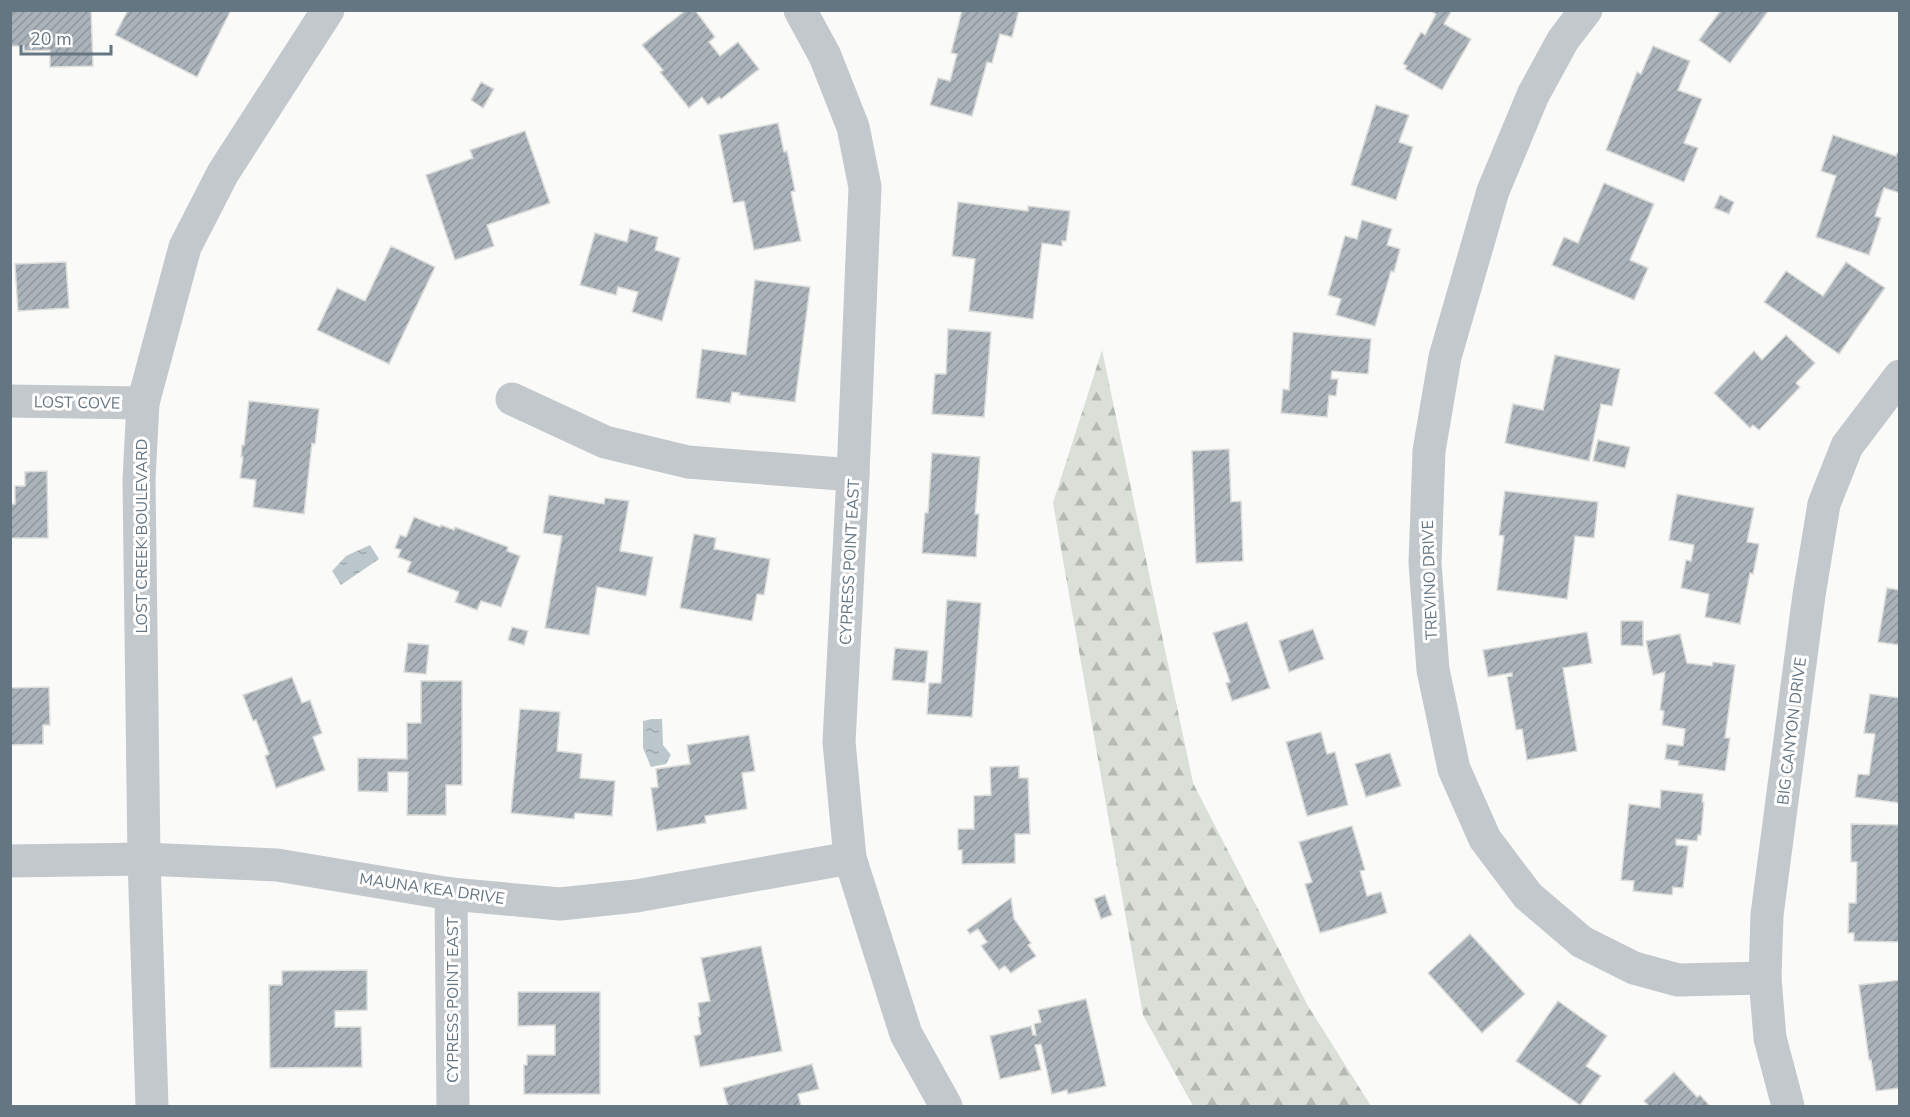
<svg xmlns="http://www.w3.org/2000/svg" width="1910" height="1117" font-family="'Nunito Sans',sans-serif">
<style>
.forest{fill:url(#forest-firs)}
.water{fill:url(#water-ripples)}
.building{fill:url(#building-hatch);stroke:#dcdcda;stroke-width:1.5}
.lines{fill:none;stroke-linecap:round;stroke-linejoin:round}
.minor{stroke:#c3c8cc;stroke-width:33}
.labels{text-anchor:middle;stroke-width:6;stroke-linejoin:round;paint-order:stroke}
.street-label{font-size:16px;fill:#657683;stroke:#fff}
</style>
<defs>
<pattern id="forest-firs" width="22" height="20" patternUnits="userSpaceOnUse" patternTransform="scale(1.5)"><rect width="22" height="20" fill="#dadfd7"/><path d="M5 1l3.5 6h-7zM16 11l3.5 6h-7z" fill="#b4b9b4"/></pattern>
<pattern id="water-ripples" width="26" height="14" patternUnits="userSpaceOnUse" patternTransform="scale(1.5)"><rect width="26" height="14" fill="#bbc7cb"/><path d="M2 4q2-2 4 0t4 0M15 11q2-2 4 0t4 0" fill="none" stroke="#9ca6aa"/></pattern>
<pattern id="building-hatch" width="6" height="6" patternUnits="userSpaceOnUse" patternTransform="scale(1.5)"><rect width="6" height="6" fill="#aab3b9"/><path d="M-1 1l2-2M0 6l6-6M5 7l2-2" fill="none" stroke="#8e969c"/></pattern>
</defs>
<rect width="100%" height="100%" fill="#fafaf8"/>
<polygon class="forest" points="1102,350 1193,783 1308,1006 1371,1106 1193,1106 1143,1015 1053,503"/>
<g class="water">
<polygon points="370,545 379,559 341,585 332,571 346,556"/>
<polygon points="652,719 662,719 663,745 671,755 666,764 651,767 643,748 643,721"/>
</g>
<g class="building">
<polygon points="10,10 91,10 93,66 50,67 50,50 24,51 24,46 10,46"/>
<polygon points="128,10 231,10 197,77 115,35"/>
<polygon points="686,10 695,10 715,37 709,42 720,56 738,42 759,69 721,99 719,97 708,105 702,97 689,108 660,72 663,70 642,45"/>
<polygon points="962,10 1019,10 1012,37 1000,34 992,63 987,62 972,116 930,105 938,78 950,81 957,54 951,53"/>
<polygon points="1429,10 1452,10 1444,24 1471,39 1442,90 1405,69 1407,66 1403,64 1421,32 1425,35 1436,14"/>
<polygon points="1721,10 1769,10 1730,63 1699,40"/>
<polygon points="1653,46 1690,61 1678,90 1702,99 1684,143 1698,148 1684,182 1606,150 1637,72 1641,74"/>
<polygon points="481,82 494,89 483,108 471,100"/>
<polygon points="1376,105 1409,115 1399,142 1413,147 1396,200 1351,185"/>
<polygon points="778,123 784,152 787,151 795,191 791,192 801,241 754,250 744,201 733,203 719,135"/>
<polygon points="525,131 550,203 487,225 494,246 455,260 426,175 473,158 470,150"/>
<polygon points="1833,135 1896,156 1897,153 1900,154 1900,193 1884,188 1875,216 1881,218 1869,255 1816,237 1836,176 1821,171"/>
<polygon points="1604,183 1654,204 1630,260 1648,268 1634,300 1552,265 1564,237 1578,243"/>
<polygon points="1720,195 1734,202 1729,214 1714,208"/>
<polygon points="958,202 1028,211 1028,206 1070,211 1066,241 1062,241 1062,246 1042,243 1033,319 969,311 975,259 952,256"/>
<polygon points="1362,220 1392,229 1387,245 1400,249 1394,272 1391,271 1375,326 1336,315 1341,299 1328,295 1345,236 1357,239"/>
<polygon points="630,229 658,237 655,250 680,258 662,321 632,312 638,292 618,287 616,295 580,285 595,233 627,242"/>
<polygon points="391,246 435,267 389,364 317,330 337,288 365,301"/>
<polygon points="66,262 69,308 18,311 15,264"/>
<polygon points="1846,262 1885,288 1839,354 1764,302 1786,271 1823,296"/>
<polygon points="755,280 810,287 795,402 739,395 740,393 732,392 730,403 696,398 702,349 746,355"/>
<polygon points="948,329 991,332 984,417 932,414 935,374 946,374"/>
<polygon points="1293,332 1371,339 1368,374 1332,371 1331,379 1338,379 1336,396 1329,395 1327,417 1281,413 1283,389 1289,390"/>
<polygon points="1786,335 1815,363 1796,383 1800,387 1759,430 1753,425 1750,428 1714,393 1754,351 1762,360"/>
<polygon points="1555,355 1620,369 1612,406 1601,404 1589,461 1505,443 1513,404 1543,410"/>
<polygon points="249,401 319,409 315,444 312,443 304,514 253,507 256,480 240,478 243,457 241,457 242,445 244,445"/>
<polygon points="1598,440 1630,447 1625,468 1593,461"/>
<polygon points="1229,449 1231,502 1241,501 1243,561 1196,563 1192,451"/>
<polygon points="932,453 980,457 975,514 979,514 976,557 922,553 925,513 928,513"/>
<polygon points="47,471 48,538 10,538 10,504 15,504 15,486 25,486 25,472"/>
<polygon points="1505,491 1598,502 1594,538 1575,536 1567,599 1497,590 1504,536 1499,535"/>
<polygon points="1677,494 1754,508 1747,542 1759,544 1753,574 1750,573 1740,624 1705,617 1709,594 1681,588 1686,560 1691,561 1694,545 1669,540"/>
<polygon points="549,495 604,504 605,498 629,501 620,551 653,557 646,596 597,587 589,635 545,628 562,536 543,533"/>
<polygon points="414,517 440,527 441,525 454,530 455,527 508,547 507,551 520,556 501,607 481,601 477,610 455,602 459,592 407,572 411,562 398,557 401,550 395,548 400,535 406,537"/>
<polygon points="694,534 716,538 714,549 770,559 764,595 757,594 752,621 680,608"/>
<polygon points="1887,588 1900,590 1900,645 1878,642"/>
<polygon points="947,600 981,603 972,717 927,714 929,683 941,683"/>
<polygon points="1621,621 1643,621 1643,646 1621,645"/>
<polygon points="1247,622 1270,688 1232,701 1226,683 1230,682 1213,633"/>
<polygon points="512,627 528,631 524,645 508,640"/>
<polygon points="1313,629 1324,659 1289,672 1279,641"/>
<polygon points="1587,632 1592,663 1563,668 1577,751 1527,760 1522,729 1516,730 1507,677 1512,676 1512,673 1488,677 1483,650"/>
<polygon points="1680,634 1687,663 1712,666 1713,662 1735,665 1725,738 1730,738 1725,771 1678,765 1679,761 1665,759 1667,744 1683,746 1685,729 1662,725 1664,711 1660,710 1665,672 1653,675 1646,641"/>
<polygon points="408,643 429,645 426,674 404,672"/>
<polygon points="895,648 928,651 925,683 892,680"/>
<polygon points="292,677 302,703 310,700 322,733 313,737 325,770 276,788 265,756 269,754 256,720 253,721 243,695"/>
<polygon points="421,681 462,681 462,785 446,785 446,815 407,815 408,772 388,772 388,792 358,791 358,758 407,759 407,723 421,723"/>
<polygon points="49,687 50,725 43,725 43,744 10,745 10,688"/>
<polygon points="1870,694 1900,698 1900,803 1855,797 1858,774 1869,775 1875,734 1864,733"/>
<polygon points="520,709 560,712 557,751 582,754 580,778 615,781 612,816 575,813 574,819 511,813"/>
<polygon points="1321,732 1327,754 1335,752 1348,805 1307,816 1286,742"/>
<polygon points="749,735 755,771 742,773 747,809 705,816 706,823 657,831 651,788 658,787 656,769 690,764 687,745"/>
<polygon points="1390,753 1401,786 1366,797 1355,764"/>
<polygon points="1019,766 1019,778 1028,778 1030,834 1015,834 1015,863 962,864 962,850 958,850 958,829 974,829 974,796 991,795 990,767"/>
<polygon points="1661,790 1703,794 1702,802 1704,802 1701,835 1698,835 1697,841 1676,839 1676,845 1688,846 1683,888 1673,887 1672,895 1633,891 1634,881 1621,880 1629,804 1660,808"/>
<polygon points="1851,824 1900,825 1900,942 1854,941 1854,933 1848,933 1849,903 1856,903 1857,862 1851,862"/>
<polygon points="1352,826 1365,870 1360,871 1367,896 1381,892 1387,913 1320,933 1305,884 1312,882 1299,842"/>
<polygon points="1105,895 1112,915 1101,919 1094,899"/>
<polygon points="1011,898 1014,919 1031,943 1028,945 1036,956 1011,973 1005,966 999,970 981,946 987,942 978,929 970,934 967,930"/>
<polygon points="1470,934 1525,994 1482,1033 1428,973"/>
<polygon points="761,946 782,1051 700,1067 694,1036 701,1034 698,1017 700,1016 698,1003 710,1001 701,958"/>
<polygon points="367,970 367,1010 335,1011 335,1027 361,1027 362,1067 270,1068 269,985 282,985 282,971"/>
<polygon points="1900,980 1900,1088 1876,1091 1871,1060 1869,1060 1859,985"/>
<polygon points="518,992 600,992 600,1094 524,1094 524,1065 527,1065 527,1055 555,1055 555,1025 518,1026"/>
<polygon points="1086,999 1106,1086 1068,1094 1067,1090 1052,1094 1041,1044 1035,1045 1041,1070 1000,1079 990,1036 1031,1026 1033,1035 1036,1035 1034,1024 1041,1022 1038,1010"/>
<polygon points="1558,1001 1607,1036 1586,1066 1601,1076 1580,1105 1516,1061"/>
<polygon points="812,1064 819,1089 798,1094 801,1106 728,1106 723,1088"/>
<polygon points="1674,1072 1697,1097 1700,1095 1710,1106 1649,1106 1644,1101"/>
</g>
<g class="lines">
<g class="minor">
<polyline points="800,10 825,56 853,127 865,187 853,475 839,742 850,858 906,1034 946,1106"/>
<polyline points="1586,10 1563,40 1533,95 1493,191 1445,357 1429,451 1425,563 1433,670 1454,769 1485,839 1528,896 1582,942 1634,968 1678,980 1765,978"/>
<polyline points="512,399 605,442 688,462 853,475"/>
<polyline points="10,401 143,403"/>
<polyline points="10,861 144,859 277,865 451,894 560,904 636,896 850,858"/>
<polyline points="451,894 453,1106"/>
<polyline points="152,1106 144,859 139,480 143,403 185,247 223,173 328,10"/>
<polyline points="1788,1106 1770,1038 1765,978 1767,915 1809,595 1824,504 1847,446 1900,376"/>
</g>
</g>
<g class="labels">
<g class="street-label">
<text transform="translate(77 402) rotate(1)" y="6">LOST COVE</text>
<text transform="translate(141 536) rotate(-90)" y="6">LOST CREEK BOULEVARD</text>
<text transform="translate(849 562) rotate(-87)" y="6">CYPRESS POINT EAST</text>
<text transform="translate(1429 580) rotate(-92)" y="6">TREVINO DRIVE</text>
<text transform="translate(1791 731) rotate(-83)" y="6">BIG CANYON DRIVE</text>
<text transform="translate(432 888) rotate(8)" y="6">MAUNA KEA DRIVE</text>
<text transform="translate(452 1000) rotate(-90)" y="6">CYPRESS POINT EAST</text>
</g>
</g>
<rect width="1910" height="1117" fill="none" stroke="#657683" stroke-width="24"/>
<path d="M21 45v9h90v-9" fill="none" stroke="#657683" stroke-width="3"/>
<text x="30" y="45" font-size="18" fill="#657683" stroke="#ffffff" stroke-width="4.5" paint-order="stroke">20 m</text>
</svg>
